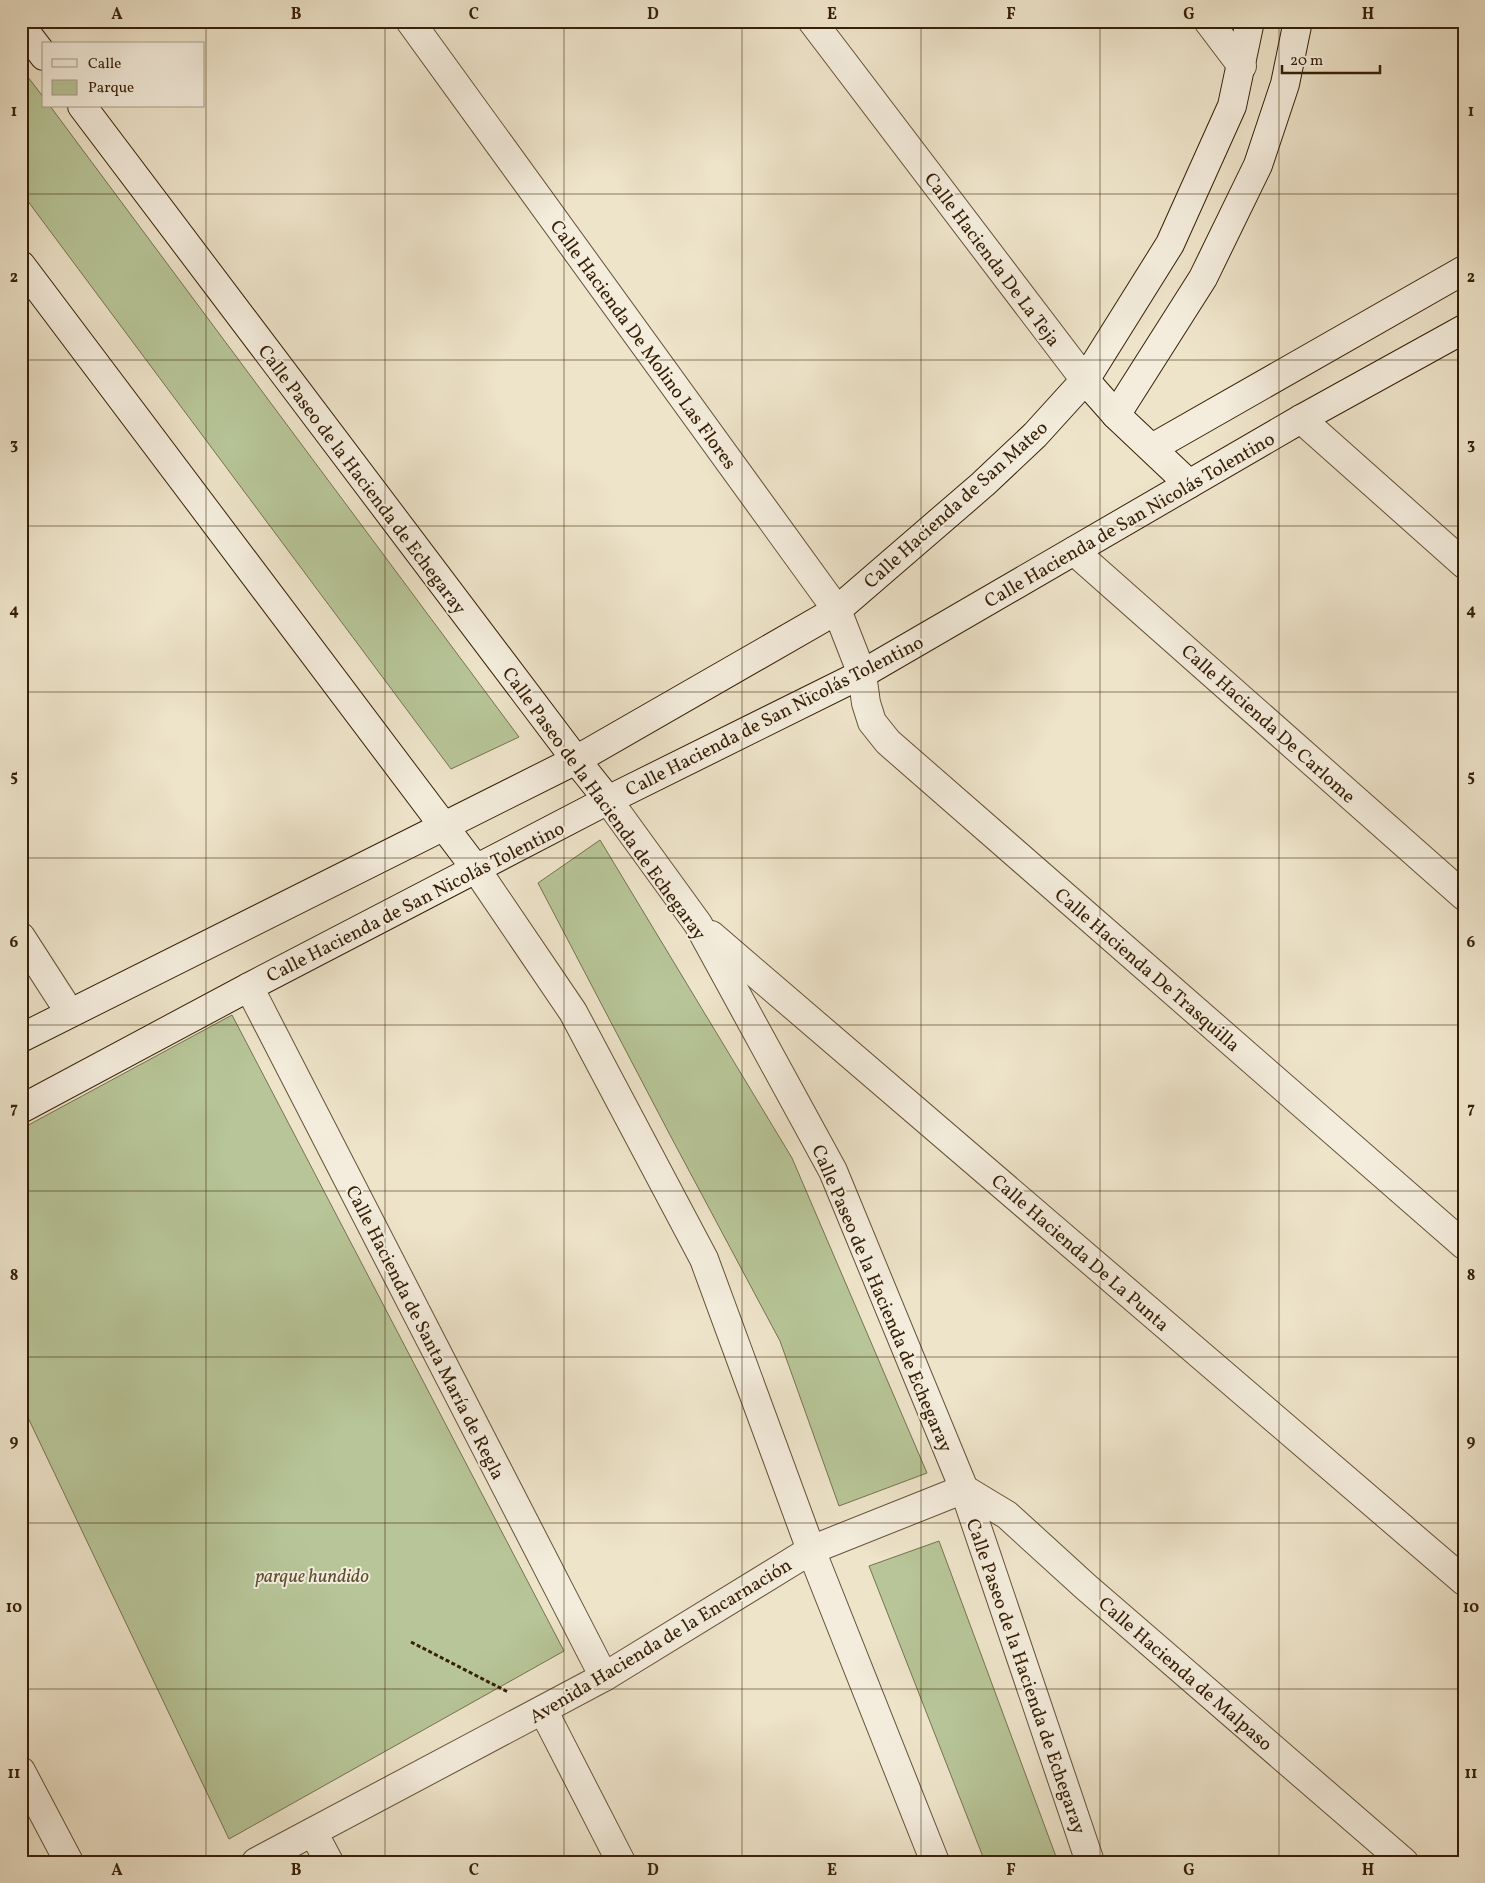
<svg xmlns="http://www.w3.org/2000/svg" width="1485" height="1883" font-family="Vollkorn,serif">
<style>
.green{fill:#b7c598;stroke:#77724f}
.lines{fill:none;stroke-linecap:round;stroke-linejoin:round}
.street-casing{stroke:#655137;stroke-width:30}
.secondary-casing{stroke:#372006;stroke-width:30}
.path{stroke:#372006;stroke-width:3;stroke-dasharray:4 2.5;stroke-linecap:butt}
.street{stroke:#f4eddd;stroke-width:28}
.secondary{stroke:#f4eddd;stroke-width:28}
.grid{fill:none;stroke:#372006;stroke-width:1;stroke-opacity:0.55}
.labels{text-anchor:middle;stroke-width:4;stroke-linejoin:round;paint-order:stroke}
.street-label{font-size:19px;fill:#372006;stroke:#f4eddd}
.park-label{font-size:19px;font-style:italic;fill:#5d5232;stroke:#f4eddd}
.neatline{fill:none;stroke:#372006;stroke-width:2}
.grid-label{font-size:16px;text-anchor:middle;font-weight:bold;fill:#372006}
</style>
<rect width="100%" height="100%" fill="#eee4ca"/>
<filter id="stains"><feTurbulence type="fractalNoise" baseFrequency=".004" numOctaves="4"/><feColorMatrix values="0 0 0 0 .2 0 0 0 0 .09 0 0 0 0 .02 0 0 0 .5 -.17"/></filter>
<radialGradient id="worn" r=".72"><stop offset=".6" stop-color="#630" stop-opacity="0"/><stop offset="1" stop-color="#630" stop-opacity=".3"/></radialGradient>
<g class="green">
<polygon points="21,68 44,98 44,106 50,106 519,737 451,769 21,192"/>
<polygon points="600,840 792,1158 927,1473 839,1506 780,1341 670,1135 538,883"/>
<polygon points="232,1015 564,1651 229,1839 21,1403 21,1129"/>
<polygon points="939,1541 1058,1862 985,1862 869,1566"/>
</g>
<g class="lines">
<defs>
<g id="street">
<polyline points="410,21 837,610 862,674 866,703 872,722 888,742 1464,1245"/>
<polyline points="812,21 1085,380"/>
<polyline points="1208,21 1242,66"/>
<polyline points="1301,419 1464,564"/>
<polyline points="1074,551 1464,896"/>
<polyline points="608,800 698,924 833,1171 964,1489 1090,1862"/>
<polyline points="476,869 573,1012 704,1259 811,1550 935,1862"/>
<polyline points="711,935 1464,1581"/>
<polyline points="21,937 70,1013"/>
<polyline points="249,987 604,1677"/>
<polyline points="543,1710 621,1862"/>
<polyline points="21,1771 69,1862"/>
<polyline points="313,1832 329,1862"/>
<polyline points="256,1862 604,1677 811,1550 964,1489 1007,1515 1086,1587 1404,1862"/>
</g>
<g id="secondary">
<polyline points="21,26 44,56"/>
<polyline points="82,106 576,760 608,800"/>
<polyline points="21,265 476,869"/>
<polyline points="1085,380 1116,415 1189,484"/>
<polyline points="1116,415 1203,278 1258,165 1285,84 1298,21"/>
<polyline points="1152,448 1464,270"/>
<polyline points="21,1038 576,760 837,610 983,484 1035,435 1085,380 1170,244 1232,106 1250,21"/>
<polyline points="21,1109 249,987 608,800 862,674 1301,419 1464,329"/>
</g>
</defs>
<use href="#street" class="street-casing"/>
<use href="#secondary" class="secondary-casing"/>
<polyline class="path" points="411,1642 508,1692"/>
<use href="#street" class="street"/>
<use href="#secondary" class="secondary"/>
</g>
<path class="grid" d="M 206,21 L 206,1862M 385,21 L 385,1862M 564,21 L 564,1862M 742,21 L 742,1862M 921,21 L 921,1862M 1100,21 L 1100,1862M 1279,21 L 1279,1862M 21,194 L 1464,194M 21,360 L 1464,360M 21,526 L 1464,526M 21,692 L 1464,692M 21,858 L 1464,858M 21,1025 L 1464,1025M 21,1191 L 1464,1191M 21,1357 L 1464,1357M 21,1523 L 1464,1523M 21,1689 L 1464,1689"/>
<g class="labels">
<g class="street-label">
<text transform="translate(993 259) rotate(53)" y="7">Calle Hacienda De La Teja</text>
<text transform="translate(644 344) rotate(54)" y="7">Calle Hacienda De Molino Las Flores</text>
<text transform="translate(363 479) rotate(53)" y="7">Calle Paseo de la Hacienda de Echegaray</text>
<text transform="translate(955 504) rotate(-42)" y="7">Calle Hacienda de San Mateo</text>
<text transform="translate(1129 519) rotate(-30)" y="7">Calle Hacienda de San Nicolás Tolentino</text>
<text transform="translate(774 715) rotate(-27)" y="7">Calle Hacienda de San Nicolás Tolentino</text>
<text transform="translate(1269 723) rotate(42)" y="7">Calle Hacienda De Carlome</text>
<text transform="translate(605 803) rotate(54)" y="7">Calle Paseo de la Hacienda de Echegaray</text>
<text transform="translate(415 901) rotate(-27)" y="7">Calle Hacienda de San Nicolás Tolentino</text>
<text transform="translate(1148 969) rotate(41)" y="7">Calle Hacienda De Trasquilla</text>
<text transform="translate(1081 1252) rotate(41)" y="7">Calle Hacienda De La Punta</text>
<text transform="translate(883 1298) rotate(67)" y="7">Calle Paseo de la Hacienda de Echegaray</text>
<text transform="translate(426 1332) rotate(63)" y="7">Calle Hacienda de Santa María de Regla</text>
<text transform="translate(660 1640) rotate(-31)" y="7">Avenida Hacienda de la Encarnación</text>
<text transform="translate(1186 1673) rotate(41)" y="7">Calle Hacienda de Malpaso</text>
<text transform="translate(1027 1676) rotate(71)" y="7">Calle Paseo de la Hacienda de Echegaray</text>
</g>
<g class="park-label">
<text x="312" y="1582">parque hundido</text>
</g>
</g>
<rect width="1485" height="1883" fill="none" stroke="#eee4ca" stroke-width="55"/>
<rect x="42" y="42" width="162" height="65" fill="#f4eddd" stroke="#a89b87"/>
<rect x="52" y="59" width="25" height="8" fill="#f4eddd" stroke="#a89b87"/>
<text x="88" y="68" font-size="15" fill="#372006">Calle</text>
<rect x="52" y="80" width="25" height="15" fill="#b7c598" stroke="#a89b87"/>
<text x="88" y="92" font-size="15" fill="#372006">Parque</text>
<path d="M1282 65v8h98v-8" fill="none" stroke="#372006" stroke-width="2.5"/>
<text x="1290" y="65" font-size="15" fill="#372006" stroke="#f4eddd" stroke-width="4" paint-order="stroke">20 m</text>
<rect x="28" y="28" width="1430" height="1828" class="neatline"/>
<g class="grid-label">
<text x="117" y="19">A</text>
<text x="296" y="19">B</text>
<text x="474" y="19">C</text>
<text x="653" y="19">D</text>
<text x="832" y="19">E</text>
<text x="1011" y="19">F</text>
<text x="1189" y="19">G</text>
<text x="1368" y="19">H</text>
<text x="14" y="116">1</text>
<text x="1471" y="116">1</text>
<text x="14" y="282">2</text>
<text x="1471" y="282">2</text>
<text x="14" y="449">3</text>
<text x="1471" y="449">3</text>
<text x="14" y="615">4</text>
<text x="1471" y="615">4</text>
<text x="14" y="781">5</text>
<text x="1471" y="781">5</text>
<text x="14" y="947">6</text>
<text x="1471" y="947">6</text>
<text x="14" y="1113">7</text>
<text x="1471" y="1113">7</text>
<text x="14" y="1280">8</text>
<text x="1471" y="1280">8</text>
<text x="14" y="1446">9</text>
<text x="1471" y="1446">9</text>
<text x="14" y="1612">10</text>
<text x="1471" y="1612">10</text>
<text x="14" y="1778">11</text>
<text x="1471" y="1778">11</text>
<text x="117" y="1875">A</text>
<text x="296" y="1875">B</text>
<text x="474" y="1875">C</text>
<text x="653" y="1875">D</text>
<text x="832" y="1875">E</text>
<text x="1011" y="1875">F</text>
<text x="1189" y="1875">G</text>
<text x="1368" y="1875">H</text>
</g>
<rect width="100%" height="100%" filter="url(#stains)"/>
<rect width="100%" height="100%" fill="url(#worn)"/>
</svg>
